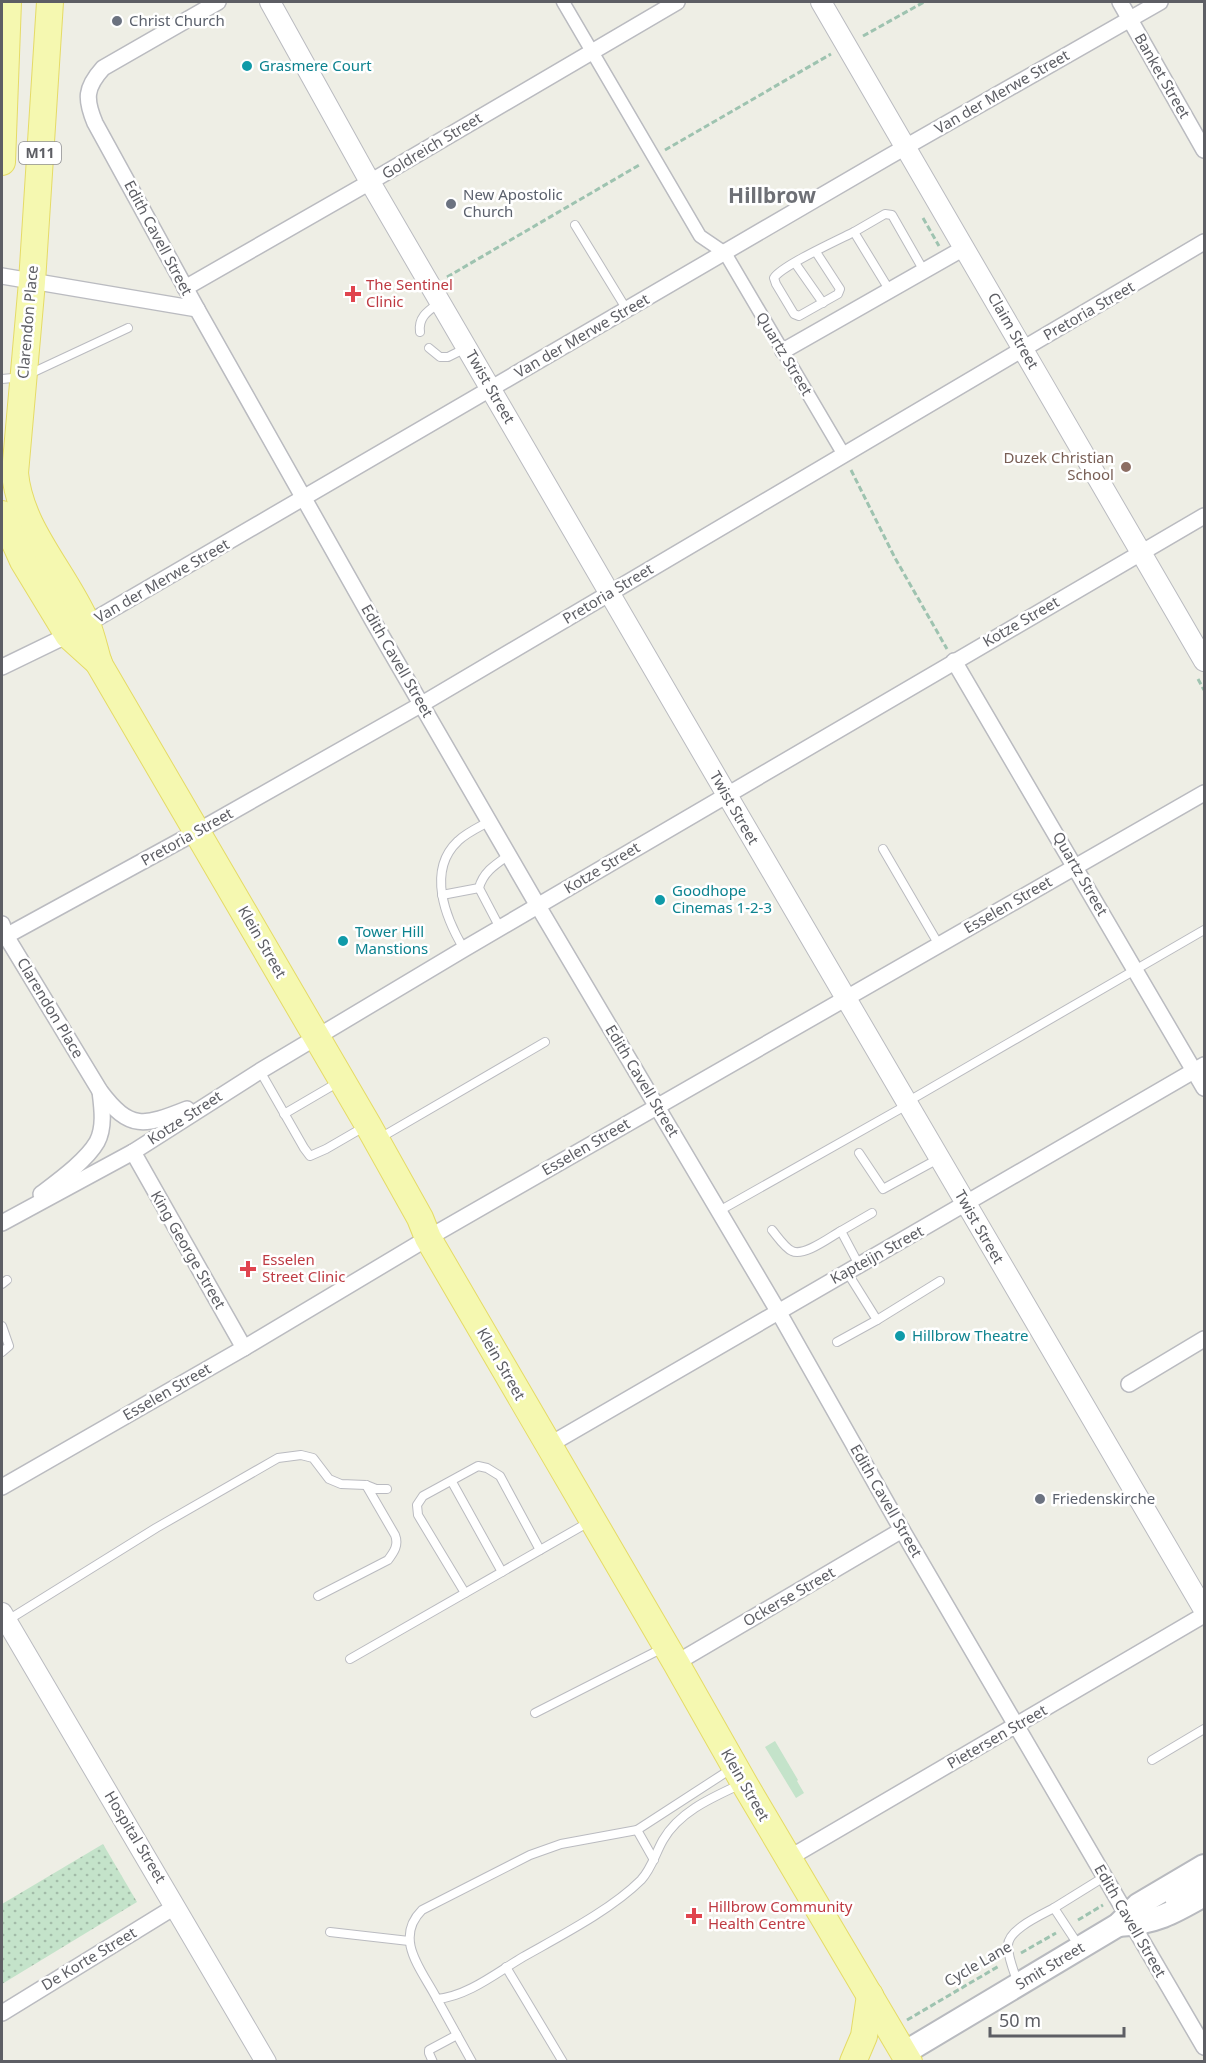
<svg xmlns="http://www.w3.org/2000/svg" width="1206" height="2063" font-family="'Noto Sans',sans-serif">
<style>
.grass{fill:#c4e3ca}
.garden{fill:url(#garden-dots)}
.lines{fill:none;stroke-linecap:round;stroke-linejoin:round}
.service-casing{stroke:#babbc0;stroke-width:10}
.pedestrian-casing{stroke:#babbc0;stroke-width:15}
.minor-casing{stroke:#babbc0;stroke-width:18}
.tertiary-casing{stroke:#babbc0;stroke-width:22}
.secondary-casing{stroke:#b8babf;stroke-width:26}
.primary-casing{stroke:#e5db66;stroke-width:28}
.path{stroke:#9ec3b0;stroke-width:3;stroke-dasharray:6 3;stroke-linecap:butt}
.service{stroke:#fff;stroke-width:8}
.pedestrian{stroke:#fff;stroke-width:12}
.minor{stroke:#fff;stroke-width:15}
.tertiary{stroke:#fff;stroke-width:20}
.secondary{stroke:#fff;stroke-width:22}
.primary{stroke:#f5f8b0;stroke-width:26}
.worship-dot{fill:#6b7280;stroke:#fff;stroke-width:2}
.culture-dot{fill:#0f9aa8;stroke:#fff;stroke-width:2}
.health-dot{fill:#e0444e;stroke:#fff;stroke-width:2}
.education-dot{fill:#8d6e63;stroke:#fff;stroke-width:2}
.labels{text-anchor:middle;stroke-width:5;stroke-linejoin:round;paint-order:stroke}
.shield{fill:#fff;stroke:#8e8e92;stroke-width:1.5}
.shield-label{font-size:14px;font-weight:bold;fill:#5d5e64}
.worship-label{font-size:15px;fill:#5b616d;stroke:#fff;text-anchor:start}
.culture-label{font-size:15px;fill:#0d838f;stroke:#fff;text-anchor:start}
.street-label{font-size:15px;fill:#5d5e64;stroke:#fff}
.health-label{font-size:15px;fill:#be3a42;stroke:#fff;text-anchor:start}
.education-label{font-size:15px;fill:#785e54;stroke:#fff;text-anchor:end}
.district-label{font-size:21px;font-weight:bold;fill:#6e7076;stroke:#fff}
</style>
<defs>
<pattern id="garden-dots" width="8" height="8" patternUnits="userSpaceOnUse" patternTransform="scale(1.5)"><rect width="8" height="8" fill="#c4e3ca"/><path d="M2 2h.1M6 6h.1" fill="none" stroke="#a2bba8" stroke-width="1.8" stroke-linecap="round"/></pattern>
</defs>
<rect width="100%" height="100%" fill="#eeeee5"/>
<polygon class="grass" points="775,1741 798,1780 797,1781 804,1793 796,1798 765,1747"/>
<polygon class="garden" points="103,1844 137,1902 2,1984 2,1904"/>
<g class="lines">
<defs>
<g id="service">
<polyline points="575,225 627,310"/>
<path d="M 816,252 L 840,289 L 838,294 L 799,316 L 794,314 L 776,284 L 774,278 C 781,266 838,240 854,232"/>
<polyline points="795,263 823,303"/>
<polyline points="890,291 854,232 885,214 892,215 924,271"/>
<path d="M 420,332 C 418,317 428,311 439,303"/>
<polyline points="429,348 440,357 448,357 466,348"/>
<polyline points="2,379 23,377 128,328"/>
<polyline points="883,849 939,945"/>
<polyline points="442,895 479,888"/>
<path d="M 500,928 L 479,888 C 483,872 496,864 509,855"/>
<path d="M 464,949 C 446,919 426,871 458,841 C 466,833 479,827 490,821"/>
<polyline points="260,1071 304,1148 310,1156 326,1149 364,1127"/>
<polyline points="907,1102 1204,930"/>
<polyline points="284,1114 337,1083"/>
<polyline points="380,1138 545,1042"/>
<polyline points="859,1153 883,1189 938,1159"/>
<polyline points="719,1211 907,1105"/>
<path d="M 772,1230 C 777,1236 785,1248 792,1251 C 804,1257 830,1237 841,1231 L 859,1265"/>
<polyline points="841,1231 872,1213"/>
<polyline points="847,1272 877,1320 940,1281"/>
<polyline points="2,1284 7,1280"/>
<polyline points="2,1326 9,1346 2,1352"/>
<polyline points="837,1342 877,1320"/>
<polyline points="452,1482 502,1572"/>
<polyline points="465,1593 418,1515 417,1505 423,1496 478,1466 487,1468 500,1476 540,1550"/>
<path d="M 318,1596 L 388,1560 C 394,1552 399,1545 395,1535 L 366,1485"/>
<polyline points="8,1620 156,1528 278,1458 301,1455 313,1458 329,1479 341,1484 366,1485 376,1489 387,1489"/>
<polyline points="350,1659 589,1522"/>
<polyline points="535,1713 663,1648"/>
<polyline points="1152,1760 1204,1729"/>
<path d="M 731,1769 L 637,1830 L 561,1844 L 530,1855 L 422,1910 C 393,1939 422,1970 437,1999 C 468,1996 496,1973 523,1957 C 560,1936 611,1910 641,1880 C 652,1868 655,1854 663,1840 C 679,1812 711,1798 739,1785"/>
<polyline points="637,1830 654,1860"/>
<polyline points="1170,1901 1204,1881"/>
<polyline points="1054,1908 1104,1877"/>
<polyline points="330,1932 409,1941"/>
<polyline points="506,1967 563,2062"/>
<path d="M 1018,1983 C 1014,1972 1008,1958 1008,1946 C 1007,1930 1041,1915 1054,1908 L 1079,1946"/>
<polyline points="437,1999 472,2062"/>
<polyline points="433,2062 429,2053 429,2050 457,2035"/>
</g>
<polyline id="pedestrian" points="563,2 700,236 725,253 844,455"/>
<g id="minor">
<path d="M 218,2 L 103,68 C 85,88 85,99 95,123 L 197,309 L 373,621 L 538,906 L 778,1311 L 902,1530 L 1204,2047"/>
<polyline points="1120,2 1204,150"/>
<polyline points="2,276 197,309"/>
<polyline points="185,288 370,182 677,2"/>
<polyline points="783,351 964,248"/>
<polyline points="954,661 1204,1088"/>
<polyline points="2,667 68,635 888,157 1160,2"/>
<path d="M 2,924 L 6,936 L 100,1091 C 130,1131 144,1126 187,1109"/>
<polyline points="6,936 198,831 422,704 1204,242"/>
<polyline points="133,1152 244,1348"/>
<path d="M 41,1194 C 58,1181 86,1161 97,1142 C 105,1127 102,1107 100,1091"/>
<polyline points="2,1223 133,1152 260,1071 464,949 1204,516"/>
<polyline points="1129,1384 1204,1339"/>
<polyline points="549,1445 1204,1065"/>
<polyline points="2,1487 244,1348 428,1238 1204,793"/>
<polyline points="676,1663 902,1530"/>
<polyline points="789,1858 1204,1615"/>
<polyline points="2,2013 176,1906"/>
</g>
<g id="tertiary">
<polyline points="270,2 370,182 727,795 1204,1610"/>
<polyline points="821,2 1204,661"/>
<polyline points="2,1613 266,2062"/>
</g>
<g id="secondary">
<path d="M 1118,1925 C 1155,1923 1173,1913 1204,1895"/>
<polyline points="904,2053 1118,1925 1138,1905 1204,1866"/>
</g>
<g id="primary">
<path d="M 50,2 L 32,282 L 15,473 C 20,529 65,573 87,624 C 92,636 95,651 99,664 L 368,1125 L 420,1218 L 428,1238 L 676,1663 L 744,1783 L 909,2062"/>
<polyline points="2,162 8,2"/>
<polyline points="2,514 23,561 68,635 99,663"/>
<polyline points="853,2062 864,2036 870,1995"/>
</g>
</defs>
<use href="#service" class="service-casing"/>
<use href="#pedestrian" class="pedestrian-casing"/>
<use href="#minor" class="minor-casing"/>
<use href="#tertiary" class="tertiary-casing"/>
<use href="#secondary" class="secondary-casing"/>
<use href="#primary" class="primary-casing"/>
<g class="path">
<polyline points="863,36 924,2"/>
<polyline points="665,150 831,54"/>
<polyline points="923,218 939,246"/>
<polyline points="447,277 641,164"/>
<polyline points="851,470 895,558 947,649"/>
<polyline points="1198,679 1204,690"/>
<polyline points="1078,1920 1103,1905"/>
<polyline points="1021,1953 1056,1933"/>
<polyline points="907,2020 999,1966"/>
</g>
<use href="#service" class="service"/>
<use href="#pedestrian" class="pedestrian"/>
<use href="#minor" class="minor"/>
<use href="#tertiary" class="tertiary"/>
<use href="#secondary" class="secondary"/>
<use href="#primary" class="primary"/>
</g>
<g class="worship-dot">
<circle cx="117" cy="21" r="6"/>
<circle cx="451" cy="204" r="6"/>
<circle cx="1040" cy="1499" r="6"/>
</g>
<g class="culture-dot">
<circle cx="247" cy="66" r="6"/>
<circle cx="660" cy="900" r="6"/>
<circle cx="343" cy="941" r="6"/>
<circle cx="900" cy="1336" r="6"/>
</g>
<g class="health-dot">
<path d="M350 285h6v6h6v6h-6v6h-6v-6h-6v-6h6z"/>
<path d="M245 1260h6v6h6v6h-6v6h-6v-6h-6v-6h6z"/>
<path d="M691 1907h6v6h6v6h-6v6h-6v-6h-6v-6h6z"/>
</g>
<circle class="education-dot" cx="1126" cy="467" r="6"/>
<g class="labels">
<rect class="shield" x="19" y="142" width="42" height="22" rx="4.5"/>
<g class="shield-label">
<text x="40" y="158">M11</text>
</g>
<g class="worship-label">
<text x="129" y="26">Christ Church</text>
<text x="463" y="200">New Apostolic<tspan x="463" dy="17">Church</tspan></text>
<text x="1052" y="1504">Friedenskirche</text>
</g>
<g class="culture-label">
<text x="259" y="71">Grasmere Court</text>
<text x="672" y="896">Goodhope<tspan x="672" dy="17">Cinemas 1-2-3</tspan></text>
<text x="355" y="937">Tower Hill<tspan x="355" dy="17">Manstions</tspan></text>
<text x="912" y="1341">Hillbrow Theatre</text>
</g>
<g class="street-label">
<text transform="translate(1162 76) rotate(60)" y="5">Banket Street</text>
<text transform="translate(1002 92) rotate(-30)" y="5">Van der Merwe Street</text>
<text transform="translate(432 146) rotate(-31)" y="5">Goldreich Street</text>
<text transform="translate(158 238) rotate(62)" y="5">Edith Cavell Street</text>
<text transform="translate(1089 311) rotate(-30)" y="5">Pretoria Street</text>
<text transform="translate(28 322) rotate(-85)" y="5">Clarendon Place</text>
<text transform="translate(1013 331) rotate(60)" y="5">Claim Street</text>
<text transform="translate(582 336) rotate(-30)" y="5">Van der Merwe Street</text>
<text transform="translate(784 354) rotate(59)" y="5">Quartz Street</text>
<text transform="translate(490 387) rotate(60)" y="5">Twist Street</text>
<text transform="translate(162 581) rotate(-30)" y="5">Van der Merwe Street</text>
<text transform="translate(608 594) rotate(-31)" y="5">Pretoria Street</text>
<text transform="translate(1021 622) rotate(-30)" y="5">Kotze Street</text>
<text transform="translate(397 661) rotate(60)" y="5">Edith Cavell Street</text>
<text transform="translate(734 808) rotate(60)" y="5">Twist Street</text>
<text transform="translate(187 837) rotate(-29)" y="5">Pretoria Street</text>
<text transform="translate(602 868) rotate(-31)" y="5">Kotze Street</text>
<text transform="translate(1080 874) rotate(60)" y="5">Quartz Street</text>
<text transform="translate(1008 905) rotate(-30)" y="5">Esselen Street</text>
<text transform="translate(262 942) rotate(60)" y="5">Klein Street</text>
<text transform="translate(50 1008) rotate(59)" y="5">Clarendon Place</text>
<text transform="translate(642 1081) rotate(59)" y="5">Edith Cavell Street</text>
<text transform="translate(185 1118) rotate(-33)" y="5">Kotze Street</text>
<text transform="translate(586 1147) rotate(-30)" y="5">Esselen Street</text>
<text transform="translate(979 1227) rotate(60)" y="5">Twist Street</text>
<text transform="translate(188 1250) rotate(60)" y="5">King George Street</text>
<text transform="translate(877 1255) rotate(-29)" y="5">Kapteijn Street</text>
<text transform="translate(501 1364) rotate(60)" y="5">Klein Street</text>
<text transform="translate(167 1392) rotate(-30)" y="5">Esselen Street</text>
<text transform="translate(886 1501) rotate(60)" y="5">Edith Cavell Street</text>
<text transform="translate(789 1597) rotate(-30)" y="5">Ockerse Street</text>
<text transform="translate(997 1737) rotate(-30)" y="5">Pietersen Street</text>
<text transform="translate(745 1785) rotate(60)" y="5">Klein Street</text>
<text transform="translate(135 1837) rotate(59)" y="5">Hospital Street</text>
<text transform="translate(1130 1921) rotate(60)" y="5">Edith Cavell Street</text>
<text transform="translate(89 1959) rotate(-31)" y="5">De Korte Street</text>
<text transform="translate(978 1964) rotate(-30)" y="5">Cycle Lane</text>
<text transform="translate(1050 1966) rotate(-31)" y="5">Smit Street</text>
</g>
<g class="health-label">
<text x="366" y="290">The Sentinel<tspan x="366" dy="17">Clinic</tspan></text>
<text x="262" y="1265">Esselen<tspan x="262" dy="17">Street Clinic</tspan></text>
<text x="708" y="1912">Hillbrow Community<tspan x="708" dy="17">Health Centre</tspan></text>
</g>
<g class="education-label">
<text x="1114" y="463">Duzek Christian<tspan x="1114" dy="17">School</tspan></text>
</g>
<g class="district-label">
<text x="772" y="203">Hillbrow</text>
</g>
</g>
<rect width="1206" height="2063" fill="none" stroke="#5d5e64" stroke-width="6"/>
<path d="M990 2027v9h134v-9" fill="none" stroke="#5d5e64" stroke-width="3"/>
<text x="999" y="2027" font-size="18" fill="#5d5e64" stroke="#ffffff" stroke-width="4.5" paint-order="stroke">50 m</text>
</svg>
